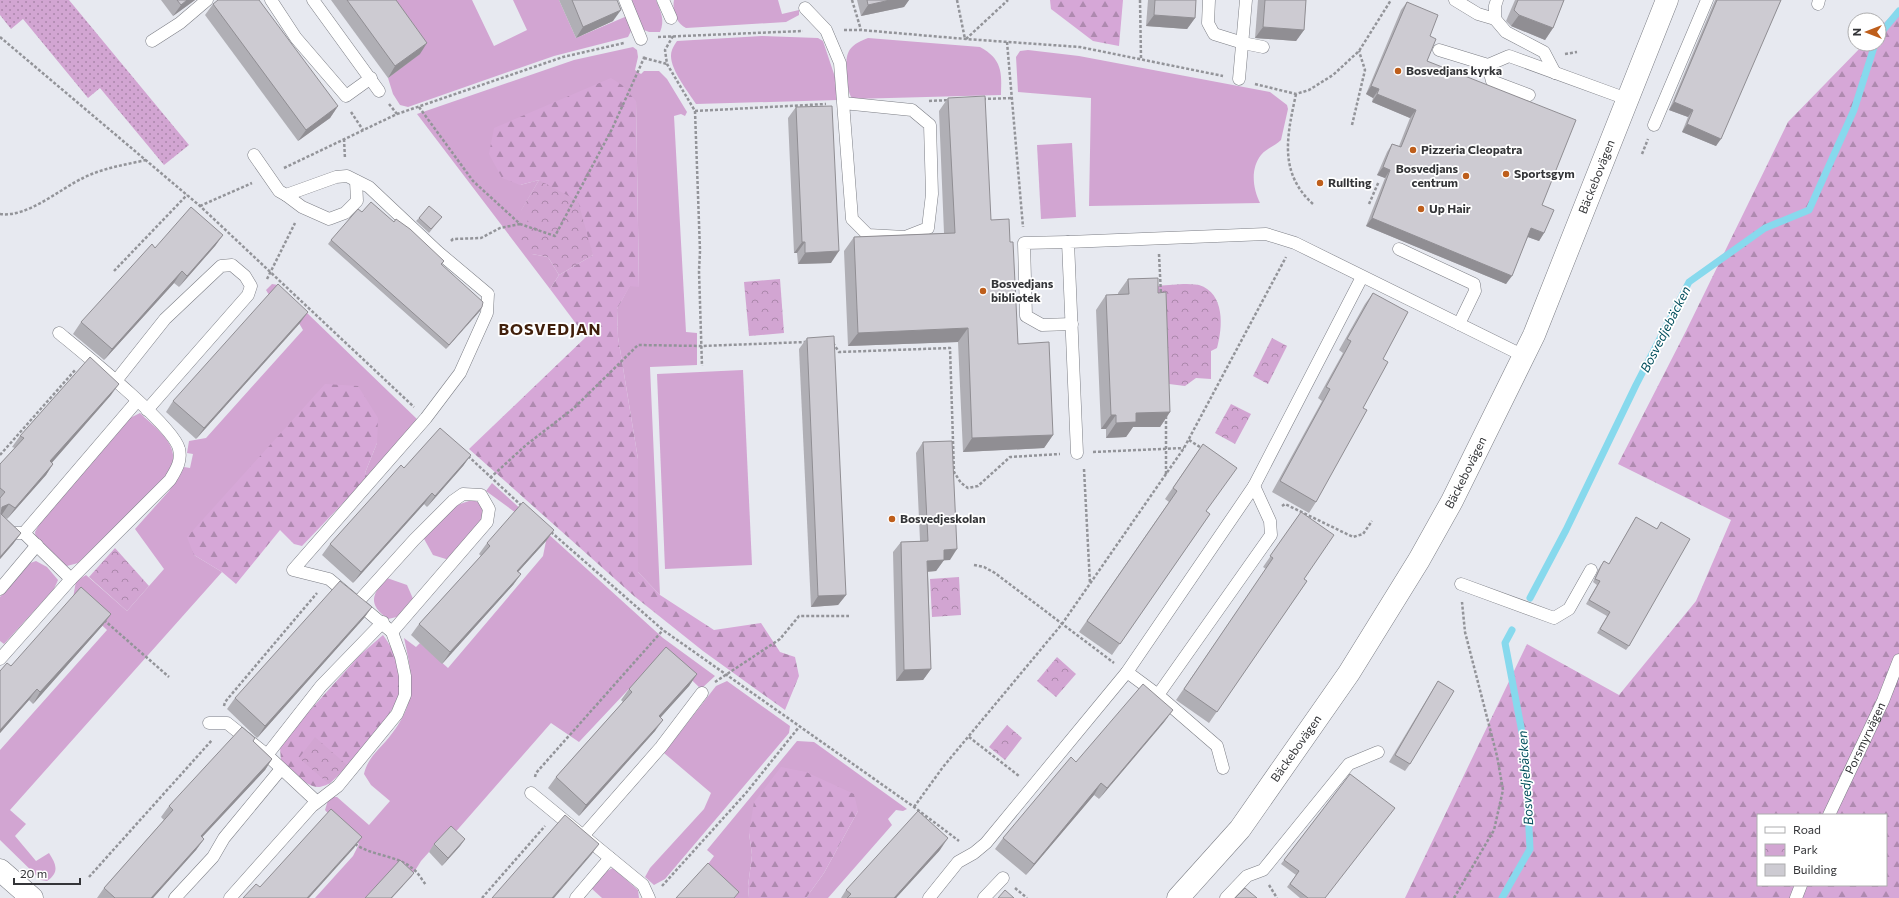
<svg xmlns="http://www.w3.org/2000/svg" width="1899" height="898" font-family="Commissioner,sans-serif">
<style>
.grass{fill:#d2a5d2}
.forest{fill:url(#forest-firs);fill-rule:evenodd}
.park{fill:url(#park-crowns)}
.garden{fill:url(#garden-dots)}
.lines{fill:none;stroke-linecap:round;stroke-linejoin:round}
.stream{stroke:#87d9ed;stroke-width:7}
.service-casing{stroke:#7c7e85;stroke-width:13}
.tertiary-casing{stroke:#7c7e85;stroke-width:23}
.path{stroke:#939499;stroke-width:2.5;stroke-dasharray:3 2;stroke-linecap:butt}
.service{stroke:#fff;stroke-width:12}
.tertiary{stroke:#fff;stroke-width:22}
.wall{fill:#b0afb5}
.shaded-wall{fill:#908e93}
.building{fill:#cdcbd2;stroke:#908e93}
.poi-dot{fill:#be5e1b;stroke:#fff;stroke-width:1.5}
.labels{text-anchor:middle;stroke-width:3.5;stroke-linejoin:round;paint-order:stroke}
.poi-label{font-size:12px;font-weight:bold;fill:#343538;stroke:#fff;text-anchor:start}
.street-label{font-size:12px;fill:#343538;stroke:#fff}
.water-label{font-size:13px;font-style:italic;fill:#024f5d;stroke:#fff}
.district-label{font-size:16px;font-weight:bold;letter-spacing:1px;fill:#401f0b;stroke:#fff}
</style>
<defs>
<pattern id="forest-firs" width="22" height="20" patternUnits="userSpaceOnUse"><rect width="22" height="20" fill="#d6a7d7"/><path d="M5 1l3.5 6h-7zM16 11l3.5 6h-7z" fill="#ae89af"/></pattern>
<pattern id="park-crowns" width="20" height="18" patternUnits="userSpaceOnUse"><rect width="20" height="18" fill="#d2a5d2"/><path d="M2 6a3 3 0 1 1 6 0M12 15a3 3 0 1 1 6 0" fill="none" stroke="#ab87ab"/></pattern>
<pattern id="garden-dots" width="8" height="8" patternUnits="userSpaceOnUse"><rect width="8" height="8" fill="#d2a5d2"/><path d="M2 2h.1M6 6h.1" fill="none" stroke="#ab87ab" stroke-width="1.8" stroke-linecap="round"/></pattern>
</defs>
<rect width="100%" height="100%" fill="#e7e9f0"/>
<g class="grass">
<polygon points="380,0 472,0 494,46 527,30 513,0 559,0 576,38 627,16 631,31 628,37 554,56 408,107 400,105 393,94 388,78 419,54"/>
<path d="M 630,0 L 656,0 C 661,12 665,20 660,32 L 649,32 L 644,30 Z"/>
<path d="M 674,0 L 778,0 L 782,14 L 799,10 L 799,15 L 786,22 L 686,28 C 676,23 672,11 674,0 Z"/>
<path d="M 762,36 L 818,38 L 823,41 L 835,77 L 838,100 L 696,104 C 688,91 666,65 672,50 C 673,47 675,44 677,41 Z"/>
<path d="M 868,38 L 980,47 C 1002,59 1002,72 1001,95 L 852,99 C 848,91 847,84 847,75 C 845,53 847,46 868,38 Z"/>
<polygon points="633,47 637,50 638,57 635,70 641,74 644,71 659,71 667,79 687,112 685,116 681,114 674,116 686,332 697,333 697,365 650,367 660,595 638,572 638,459 618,337 617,309 630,285 639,286 636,101 520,185 539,180 521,211 530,218 532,254 548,257 559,275 550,289 417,114 574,60"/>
<path d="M 1028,50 L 1079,56 L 1270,92 L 1287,105 L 1288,109 L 1281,140 C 1275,146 1267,148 1261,155 C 1250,169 1253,189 1260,203 L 1089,206 L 1091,98 L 1018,92 L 1016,57 L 1020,51 Z"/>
<polygon points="1072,143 1076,217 1041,219 1037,145"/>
<path d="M 272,284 L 278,285 L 418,420 L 368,477 L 365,473 L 377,443 L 194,555 L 222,572 L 10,810 L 26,824 L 15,836 L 36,861 L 49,853 C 56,864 60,872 47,881 L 41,880 L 0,840 L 0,750 L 107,630 L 73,598 L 76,581 L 86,575 L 127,611 L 164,569 L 135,529 L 169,491 L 184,467 L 190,468 L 193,454 L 187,453 L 189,441 L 206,438 L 303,330 C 295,313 275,306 266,290 Z"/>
<polygon points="743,370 752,565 665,569 657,374"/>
<path d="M 140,413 C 153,426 176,441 173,461 C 173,466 169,471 167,476 L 78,563 L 67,566 L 59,563 L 36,541 L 35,532 L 43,517 L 130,418 Z"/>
<path d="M 492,483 L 663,638 L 715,676 L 701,689 L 669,658 L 658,658 L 579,742 L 551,723 L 452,836 L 446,833 L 421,861 L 411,877 L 366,898 L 315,898 L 353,856 L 359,844 L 347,834 L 325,810 L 329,797 L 337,797 L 369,825 L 390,801 L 371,785 L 364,774 C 367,760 377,751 386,741 C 417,705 414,682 404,638 L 416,647 L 420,643 L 448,668 L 543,556 L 546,541 L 516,513 L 486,491 Z"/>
<polygon points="472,500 481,503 485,513 483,523 449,560 433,555 423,537 457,505"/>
<polygon points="36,561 47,567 58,580 54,589 4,644 0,641 0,597 30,563"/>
<path d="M 387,578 L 407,585 L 414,601 L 401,616 L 388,619 C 367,604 372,594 387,578 Z"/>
<polygon points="727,681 790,726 789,733 665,879 654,885 645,877 650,868 704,809 711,793 664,753 716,686"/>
<polygon points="797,741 814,742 907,809 903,811 896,810 888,819 892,825 828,898 806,898 824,873 858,811 749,833 752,855 748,886 749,898 726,898 703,871 714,856 707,850"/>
<polygon points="613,868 638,890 639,898 602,898 591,888 603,873"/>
</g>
<g class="forest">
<polygon points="1050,0 1123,0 1119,46 1093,41 1051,9"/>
<path d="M 1899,8 L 1899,898 L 1405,898 L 1527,644 L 1619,695 L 1696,601 L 1731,520 L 1618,464 L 1686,331 L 1788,122 L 1864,44 L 1879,44 L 1879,28 ZM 1758,815 L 1886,815 L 1886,885 L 1758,885 Z"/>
<polygon points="611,78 622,85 636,101 639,287 630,286 617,309 618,337 638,459 638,572 660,595 714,630 761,623 780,652 795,657 799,676 785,710 703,651 634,596 469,449 586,337 550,289 559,275 593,255 539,180 520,185 502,178 489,154 494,128"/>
<polygon points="325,384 358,386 378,418 377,443 365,473 368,477 302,546 294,544 280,530 236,584 222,572 194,555 187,537"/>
<path d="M 383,635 C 396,652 402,671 400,692 C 397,711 346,770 330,783 C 327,785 321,787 318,787 C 304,786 291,770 281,762 L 280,747 L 294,728 L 360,655 Z"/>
<polygon points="781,767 806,772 854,794 858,811 824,873 806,898 749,898 748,886 752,855 749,833 754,802"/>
</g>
<g class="park">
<polygon points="539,180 578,201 593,255 559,275 548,257 532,254 515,236 529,219 520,212"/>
<polygon points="780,279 784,333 749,336 744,282"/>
<path d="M 1183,284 C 1188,284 1194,284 1199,285 C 1225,293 1223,327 1217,348 L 1211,351 L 1211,379 L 1196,378 L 1185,386 L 1161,383 L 1155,286 Z"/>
<polygon points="1272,338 1287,346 1268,384 1253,376"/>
<polygon points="1231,404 1251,414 1235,444 1215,433"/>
<polygon points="115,548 149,586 127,611 89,577"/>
<polygon points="959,577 961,615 932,617 930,579"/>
<polygon points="1057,657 1076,674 1056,697 1037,681"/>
<polygon points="1007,725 1022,738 1005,760 989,747"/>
<polygon points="315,737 347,765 329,784 299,758"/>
</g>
<polygon class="garden" points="0,0 69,0 189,145 164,165 100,88 88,98 23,19 11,29 0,15"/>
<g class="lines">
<g class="stream">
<polyline points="1879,35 1899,11"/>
<polyline points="1530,598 1566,530 1636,385 1689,282 1765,228 1809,210 1854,110 1875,44"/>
<polyline points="1502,898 1530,849 1525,748 1505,643 1512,630"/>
</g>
<defs>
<g id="service">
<polyline points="271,0 296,38 346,96 371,78"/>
<polyline points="313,0 379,91"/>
<polyline points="625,0 641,39"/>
<polyline points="663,0 671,18"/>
<polyline points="1209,0 1208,23 1214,34 1243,43 1263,47"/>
<polyline points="1455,0 1478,14 1495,19"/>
<polyline points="1497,0 1495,6 1495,19 1506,32 1544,52 1555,73"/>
<polyline points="1818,4 1819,0"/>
<polyline points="805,8 826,30 840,63 852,219 868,235 905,237 928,228 932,194 930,125 912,110 843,103"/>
<polyline points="152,41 180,23 207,0"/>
<polyline points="1439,50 1488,65 1509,56 1627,99"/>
<polyline points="1488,65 1492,81 1529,95"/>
<polyline points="1239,79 1246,0"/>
<polyline points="1654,125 1707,0"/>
<polyline points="286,195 302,207 329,219 345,213 357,201 356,181"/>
<polyline points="1068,242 1024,243 1026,316 1042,325 1072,324"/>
<polyline points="1399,249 1474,284 1475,291 1459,324"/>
<polyline points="115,382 165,319 221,266 232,265 245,276 251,286 248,295 147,410"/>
<polyline points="1077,453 1068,242 1266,234 1295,243 1524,356"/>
<polyline points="0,523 11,533 24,533 71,579"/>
<polyline points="24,533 137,401"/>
<polyline points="1461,584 1554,618 1569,609 1591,570"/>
<polyline points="0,589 37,545"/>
<polyline points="358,602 414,540 453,501 463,494 481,495 489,509 487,522 392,632"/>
<path d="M 0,659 L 71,579 L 170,480 C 176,470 182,461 179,449 C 174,426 82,352 59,333"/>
<polyline points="1127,672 1158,695 1217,746 1223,768"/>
<polyline points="1158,695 1271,535 1270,521 1254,486"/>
<polyline points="209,723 227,723 267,755 316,801"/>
<polyline points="267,755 321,686 383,622"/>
<polyline points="531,793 643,885 649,898"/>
<path id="s1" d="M 1829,815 L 1883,701 L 1899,660"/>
<polyline points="583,836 661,747 702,693"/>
<polyline points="175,898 213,857 224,838 281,769"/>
<polyline points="230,898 312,806 338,786 397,714 405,695 405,676 401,657 392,632 329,579 293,570 426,418 460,373 487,313 488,294 438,252 369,187 347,176 336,177 286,195 279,191 254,155"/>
<polyline points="576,898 610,858"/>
<polyline points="929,898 958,862 974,853 986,843 1127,672 1254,486 1362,277"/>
<polyline points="984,898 1003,878"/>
<polyline points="1226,898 1247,876 1263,870 1349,764 1378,752"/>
<polyline points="1796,898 1801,885"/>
</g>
<g id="tertiary">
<polyline points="0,870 32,898"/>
<path id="s2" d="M 1178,898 L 1240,829 L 1349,673 L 1419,560 L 1452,501 L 1534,335 L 1667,0"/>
</g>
</defs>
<use href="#service" class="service-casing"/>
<use href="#tertiary" class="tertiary-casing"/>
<g class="path">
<polyline points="852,0 861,30"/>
<polyline points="957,0 965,39"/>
<polyline points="1140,0 1141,59"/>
<polyline points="844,30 861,30 966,39 1080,47 1223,76"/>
<polyline points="673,36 665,50 667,64 695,111 700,251 699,271 702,366"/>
<polyline points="0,37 200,206 414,407"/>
<polyline points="658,37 803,31"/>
<polyline points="966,39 1008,0"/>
<polyline points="1007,42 1023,227"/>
<polyline points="1565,54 1577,52"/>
<polyline points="644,58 667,64"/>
<polyline points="1255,84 1296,94 1309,90 1333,75 1359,51 1391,0"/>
<path d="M 1296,94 C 1287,136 1278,173 1314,205"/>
<polyline points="983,99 1012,98"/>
<polyline points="929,101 950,100"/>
<polyline points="389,104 397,114"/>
<polyline points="419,107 473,181 520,224 555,236 612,129 644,58 644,56"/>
<polyline points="695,111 826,104"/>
<polyline points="351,112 363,130"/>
<polyline points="1352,125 1365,70 1359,51"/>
<polyline points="344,139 345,159"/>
<polyline points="1642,154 1648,139"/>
<polyline points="284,168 397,114 563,57 624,43"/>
<polyline points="1369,204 1379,181"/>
<polyline points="200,206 252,183"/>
<path d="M 0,214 C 27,218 60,189 83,178 C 103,168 124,165 146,160"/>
<polyline points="451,241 453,239 481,238 500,228 520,224"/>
<polyline points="1159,254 1161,295"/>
<polyline points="114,271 187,195"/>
<polyline points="267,279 295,223"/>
<polyline points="833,343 839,352 950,348 954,472 961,483 968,488 978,486 1010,457 1060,454"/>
<polyline points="1166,416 1166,475"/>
<polyline points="1189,440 1203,449"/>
<polyline points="1093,452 1184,448"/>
<polyline points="0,455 76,369"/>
<polyline points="468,456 523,507"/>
<polyline points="1084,469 1090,584"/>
<polyline points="490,478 526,445 574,408 638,345 702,346 806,342"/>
<polyline points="1282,506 1285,504 1353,537 1363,534 1372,521"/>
<polyline points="551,532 663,630 914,807 959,841"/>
<polyline points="974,565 984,567 995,573 1114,663"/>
<polyline points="104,620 169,677"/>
<polyline points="715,682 780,639 799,616 849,616"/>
<polyline points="224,706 225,702 317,593"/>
<polyline points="969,737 1019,776"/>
<polyline points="535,777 536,773 663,630"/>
<polyline points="914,807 943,767 1062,624 1184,448 1286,257"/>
<path d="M 355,844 C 372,856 396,855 412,868 C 418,872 422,880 426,885"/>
<polyline points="89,877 212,740"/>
<polyline points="1269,885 1277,898"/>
<polyline points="662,886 746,793 799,727"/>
<polyline points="1015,888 1027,898"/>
<polyline points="482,898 545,826"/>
<polyline points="1454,898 1494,830 1503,790 1497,756 1465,632 1462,602"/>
</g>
<use href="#service" class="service"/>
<use href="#tertiary" class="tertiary"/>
</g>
<g class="wall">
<polygon points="161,0 195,0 173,16"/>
<polygon points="331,0 396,0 420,54 388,78"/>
<polygon points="559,0 617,0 613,21 576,38"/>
<polygon points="857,0 909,0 904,7 861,16"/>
<polygon points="1148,0 1196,0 1195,18 1187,29 1146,26"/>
<polygon points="1258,0 1306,0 1304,30 1296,41 1255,38"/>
<polygon points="1515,0 1564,0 1553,28 1545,40 1511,26 1506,21"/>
<polygon points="1715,0 1781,0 1716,146 1682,132 1688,117 1669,110"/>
<polygon points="1407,2 1430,36 1427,61 1542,205 1544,233 1539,241 1528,237 1506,284 1366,226 1385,178 1377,175 1387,152 1392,144 1399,146 1410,118 1372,102 1373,98 1366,94 1401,10"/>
<polygon points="213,4 338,106 330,118 298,141 205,15"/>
<polygon points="948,98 991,220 1010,242 1018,344 1053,435 1044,448 963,452 958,342 848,346 844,251 854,237 944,233 939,111"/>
<polygon points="796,107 831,263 798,264 797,253 794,253 788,118"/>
<polygon points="362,212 394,222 444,261 442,265 482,307 446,349 328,244 331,240"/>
<polygon points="442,217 429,233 416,221 419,218"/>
<polygon points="223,235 215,246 179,287 174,283 104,360 73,334 81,322 155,248"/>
<polygon points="1128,279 1158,293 1170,412 1160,427 1133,427 1126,437 1106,438 1106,429 1101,429 1096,310 1106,295 1118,295 1118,293"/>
<polygon points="1373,293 1383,359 1363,408 1316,502 1309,513 1272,492 1322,401 1318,398 1343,353 1339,350 1365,304"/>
<polygon points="300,323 196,439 166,412 173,401"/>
<polygon points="807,338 846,595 838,605 811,607 799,349"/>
<polygon points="111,395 52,462 53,464 46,475 7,519 4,517 21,533 13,544 0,559 0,464 15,448 12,447 20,436"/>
<polygon points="923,442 950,560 944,560 936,571 928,572 931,669 923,680 896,681 893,552 901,542 920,541 916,453"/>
<polygon points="1203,444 1206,511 1210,514 1112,655 1079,632 1169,502 1165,499"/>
<polygon points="471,455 463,466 427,507 424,504 353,583 322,555 330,544 404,468"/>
<polygon points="1301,512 1304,579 1307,581 1209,723 1176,700 1266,569 1263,567"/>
<polygon points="1636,517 1657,529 1661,522 1629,646 1626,650 1597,633 1607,616 1586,604 1597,585 1593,582 1598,570 1604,561 1609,564"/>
<polygon points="554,530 546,541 518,572 521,574 513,585 442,664 411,635 419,624 481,556 479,554 487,543"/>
<polygon points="372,607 364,618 257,738 227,709 235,698"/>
<polygon points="111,614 103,625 33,704 29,700 0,733 0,671"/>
<polygon points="697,674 689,686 660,718 655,731 579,816 548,788 556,777 623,702 621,700 629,689"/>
<polygon points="1438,681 1410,764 1405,771 1389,762 1433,689"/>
<polygon points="1165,721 1099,799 1094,795 1026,875 995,849 1003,838 1076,762"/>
<polygon points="253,741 272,759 265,770 202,837 204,839 196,850 153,898 97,898 104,888 164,820 161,817 169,806"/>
<polygon points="1350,774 1325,898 1300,898 1287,887 1296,875 1281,864"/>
<polygon points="465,839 460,846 442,866 429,852 434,844"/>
<polygon points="940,850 896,898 841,898 846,890"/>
</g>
<g class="shaded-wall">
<polygon points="187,0 195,0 173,16 181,5"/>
<polygon points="890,0 909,0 904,7 861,16 868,5"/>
<polygon points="621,10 613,21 576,38 583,27"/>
<polygon points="1154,15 1195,18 1187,29 1146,26"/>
<polygon points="1519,15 1553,28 1545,40 1511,26"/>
<polygon points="1263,27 1304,30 1296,41 1255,38"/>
<polygon points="427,43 420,54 388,78 395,66"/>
<polygon points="1371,86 1379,89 1373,98 1366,94"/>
<polygon points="1377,94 1416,110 1410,118 1372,102"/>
<polygon points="1674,102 1693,110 1688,117 1669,110"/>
<polygon points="338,106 330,118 298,141 306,130"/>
<polygon points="1687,124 1721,139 1716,146 1682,132"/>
<polygon points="1383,167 1390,170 1385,178 1377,175"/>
<polygon points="1372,218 1512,276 1506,284 1366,226"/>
<polygon points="1531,228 1544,233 1539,241 1525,236"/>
<polygon points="223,235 215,246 179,287 187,276"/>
<polygon points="802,242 805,242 797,253 794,253"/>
<polygon points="839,251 831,263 798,264 805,253"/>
<polygon points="182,271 174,283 104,360 112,349"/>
<polygon points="482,307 480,311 446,349 449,345"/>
<polygon points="308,312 300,323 196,439 204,428"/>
<polygon points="968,328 958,342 848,346 858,333"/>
<polygon points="119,384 111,395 43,473 50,461"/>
<polygon points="1170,412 1160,427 1133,427 1126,437 1106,438 1116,423 1136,413"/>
<polygon points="1111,415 1116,415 1106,429 1101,429"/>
<polygon points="1053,435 1044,448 963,452 972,438"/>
<polygon points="471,455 463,466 427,507 435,496"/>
<polygon points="53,464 46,475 7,519 15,508"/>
<polygon points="432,493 424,504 353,583 361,572"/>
<polygon points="9,504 1,516 0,516 2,507"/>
<polygon points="554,530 546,541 509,582 517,571"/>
<polygon points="21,533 13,544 0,559 0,557"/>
<polygon points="957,549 950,560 936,561 944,550"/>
<polygon points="944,560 936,571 920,572 927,561"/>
<polygon points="521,574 513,585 442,664 450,652"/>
<polygon points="846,595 838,605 811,607 818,596"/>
<polygon points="372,607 364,618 257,738 265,726"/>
<polygon points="111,614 103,625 33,704 40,692"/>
<polygon points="931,669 923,680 896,681 904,670"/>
<polygon points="697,674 689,686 651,728 659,716"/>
<polygon points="37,689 29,700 0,733 0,730"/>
<polygon points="1173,710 1165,721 1099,799 1107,788"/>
<polygon points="663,720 655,731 579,816 586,805"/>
<polygon points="272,759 265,770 193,847 201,836"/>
<polygon points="1101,783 1094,795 1026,875 1034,864"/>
<polygon points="362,837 354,848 309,898 307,898"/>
<polygon points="948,838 940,850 896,898 894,898"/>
<polygon points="204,839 196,850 153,898 151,898"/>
<polygon points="465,839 460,846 442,866 448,858"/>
<polygon points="599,844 591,855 554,898 552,898"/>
<polygon points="414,873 411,877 392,898 391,898"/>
</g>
<g class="building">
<polygon points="177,0 187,0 181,5"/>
<polygon points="218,0 259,0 338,106 306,130 213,4"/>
<polygon points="347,0 396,0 427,43 395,66"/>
<polygon points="572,0 617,0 621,10 583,27"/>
<polygon points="867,0 890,0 868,5"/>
<polygon points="1155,0 1196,0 1195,18 1154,15"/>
<polygon points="1265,0 1306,0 1304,30 1263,27"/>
<polygon points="1518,0 1564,0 1553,28 1519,15 1514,10"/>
<polygon points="1717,0 1781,0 1721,139 1687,124 1693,110 1674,102"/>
<polygon points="1407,2 1438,15 1430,36 1436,39 1427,61 1576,120 1542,205 1554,210 1544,233 1531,228 1512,276 1372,218 1390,170 1383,167 1392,144 1401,147 1416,110 1377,94 1379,89 1371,86"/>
<polygon points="985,96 991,220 1009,219 1010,242 1013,242 1018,344 1049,342 1053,435 972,438 968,328 858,333 854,237 955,233 948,98"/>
<polygon points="832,106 839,251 805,253 805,242 802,242 796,107"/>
<polygon points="371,202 394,222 396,219 410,229 444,261 441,264 483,302 482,307 449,345 331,240 358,209 362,212"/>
<polygon points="429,206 442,217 431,229 419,218"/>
<polygon points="191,207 223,235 187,276 182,271 112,349 81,322 152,244 155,248"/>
<polygon points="1158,278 1158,293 1166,292 1170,412 1136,413 1136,422 1116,423 1116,415 1111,415 1106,295 1129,294 1128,279"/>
<polygon points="278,284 308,312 204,428 173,401"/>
<polygon points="1373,293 1408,312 1383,359 1388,362 1363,408 1367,410 1316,502 1280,481 1330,389 1326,387 1351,341 1347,339"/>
<polygon points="834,336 846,595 818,596 807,338"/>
<polygon points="90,357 119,384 50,461 53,464 15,508 9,504 2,507 1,514 21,533 0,557 0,498 5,492 0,488 0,464 24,438 20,436"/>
<polygon points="440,428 471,455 435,496 432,493 361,572 330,544 401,465 404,468"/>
<polygon points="952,441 957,549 944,550 944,560 927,561 931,669 904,670 901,542 928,541 923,442"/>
<polygon points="1203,444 1237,468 1206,511 1210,514 1120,644 1087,621 1177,491 1173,488"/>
<polygon points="523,502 554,530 517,571 521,574 450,652 419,624 490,546 487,543"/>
<polygon points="1301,512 1334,535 1304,579 1307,581 1217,712 1184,689 1273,558 1270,556"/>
<polygon points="1636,517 1657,529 1661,522 1690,539 1629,646 1600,629 1610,612 1589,600 1600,581 1595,579 1601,566 1604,561 1609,564"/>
<polygon points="340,581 372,607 265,726 235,698"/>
<polygon points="81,587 111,614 40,692 37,689 0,730 0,671 7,663 11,666"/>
<polygon points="666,647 697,674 659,716 663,720 586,805 556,777 632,692 629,689"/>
<polygon points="1438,681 1454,691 1410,764 1395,755"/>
<polygon points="1143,684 1173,710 1107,788 1101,783 1034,864 1003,838 1071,757 1076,762"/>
<polygon points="242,727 255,738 253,741 272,759 201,836 204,839 151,898 115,898 104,888 173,810 169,806"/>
<polygon points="1350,774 1395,808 1325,898 1308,898 1290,884 1299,871 1284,860"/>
<polygon points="331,809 362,837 307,898 243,898 256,884 260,887"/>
<polygon points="918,811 948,838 894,898 847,898 851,894 846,890"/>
<polygon points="565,815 599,844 552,898 492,898"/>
<polygon points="451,826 465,839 448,858 434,844"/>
<polygon points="400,860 414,873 391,898 365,898"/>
<polygon points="708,863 739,892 734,898 676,898"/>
<polygon points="1245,888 1257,898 1235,898"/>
<polygon points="1005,890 1014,898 998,898"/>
</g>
<g class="poi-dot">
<circle cx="1398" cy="71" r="4"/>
<circle cx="1413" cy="150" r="4"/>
<circle cx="1506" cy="174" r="4"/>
<circle cx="1466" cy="176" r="4"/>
<circle cx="1320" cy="183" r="4"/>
<circle cx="1421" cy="209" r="4"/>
<circle cx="983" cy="291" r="4"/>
<circle cx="892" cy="519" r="4"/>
</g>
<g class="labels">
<g class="poi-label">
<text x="1406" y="75">Bosvedjans kyrka</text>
<text x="1421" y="154">Pizzeria Cleopatra</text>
<text x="1458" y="173" text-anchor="end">Bosvedjans<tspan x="1458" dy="14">centrum</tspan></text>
<text x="1514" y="178">Sportsgym</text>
<text x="1328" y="187">Rullting</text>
<text x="1429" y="213">Up Hair</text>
<text x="991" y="288">Bosvedjans<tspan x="991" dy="14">bibliotek</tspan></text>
<text x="900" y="523">Bosvedjeskolan</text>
</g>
<g class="street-label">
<text dy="4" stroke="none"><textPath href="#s2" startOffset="839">Bäckebovägen</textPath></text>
<text dy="4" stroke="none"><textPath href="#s2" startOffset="515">Bäckebovägen</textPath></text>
<text dy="4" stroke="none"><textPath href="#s1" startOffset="85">Porsmyrvägen</textPath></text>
<text dy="4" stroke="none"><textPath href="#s2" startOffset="191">Bäckebovägen</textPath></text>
</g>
<g class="water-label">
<text transform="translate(1665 329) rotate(-63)" y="5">Bosvedjebäcken</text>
<text transform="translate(1525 778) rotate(-94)" y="5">Bosvedjebäcken</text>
</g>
<g class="district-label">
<text x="550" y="335">BOSVEDJAN</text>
</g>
</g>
<rect x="1757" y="814" width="130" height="72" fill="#ffffff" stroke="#aeaeaf"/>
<rect x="1765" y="827" width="20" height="6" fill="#ffffff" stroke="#aeaeaf"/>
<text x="1793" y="834" font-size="12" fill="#343538">Road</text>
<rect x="1765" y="844" width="20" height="12" fill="url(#park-crowns)" stroke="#aeaeaf"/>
<text x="1793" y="854" font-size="12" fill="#343538">Park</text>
<rect x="1765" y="864" width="20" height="12" fill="#cdcbd2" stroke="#aeaeaf"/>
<text x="1793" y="874" font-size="12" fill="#343538">Building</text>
<g transform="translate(1867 32) rotate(270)"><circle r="19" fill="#ffffff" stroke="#aeaeaf"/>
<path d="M0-3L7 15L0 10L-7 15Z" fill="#be5e1b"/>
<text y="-6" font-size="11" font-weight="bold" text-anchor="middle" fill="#343538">N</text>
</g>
<path d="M14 878v6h66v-6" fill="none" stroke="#343538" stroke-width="2"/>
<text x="20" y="878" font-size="12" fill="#343538" stroke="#ffffff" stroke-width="3" paint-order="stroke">20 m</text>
</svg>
